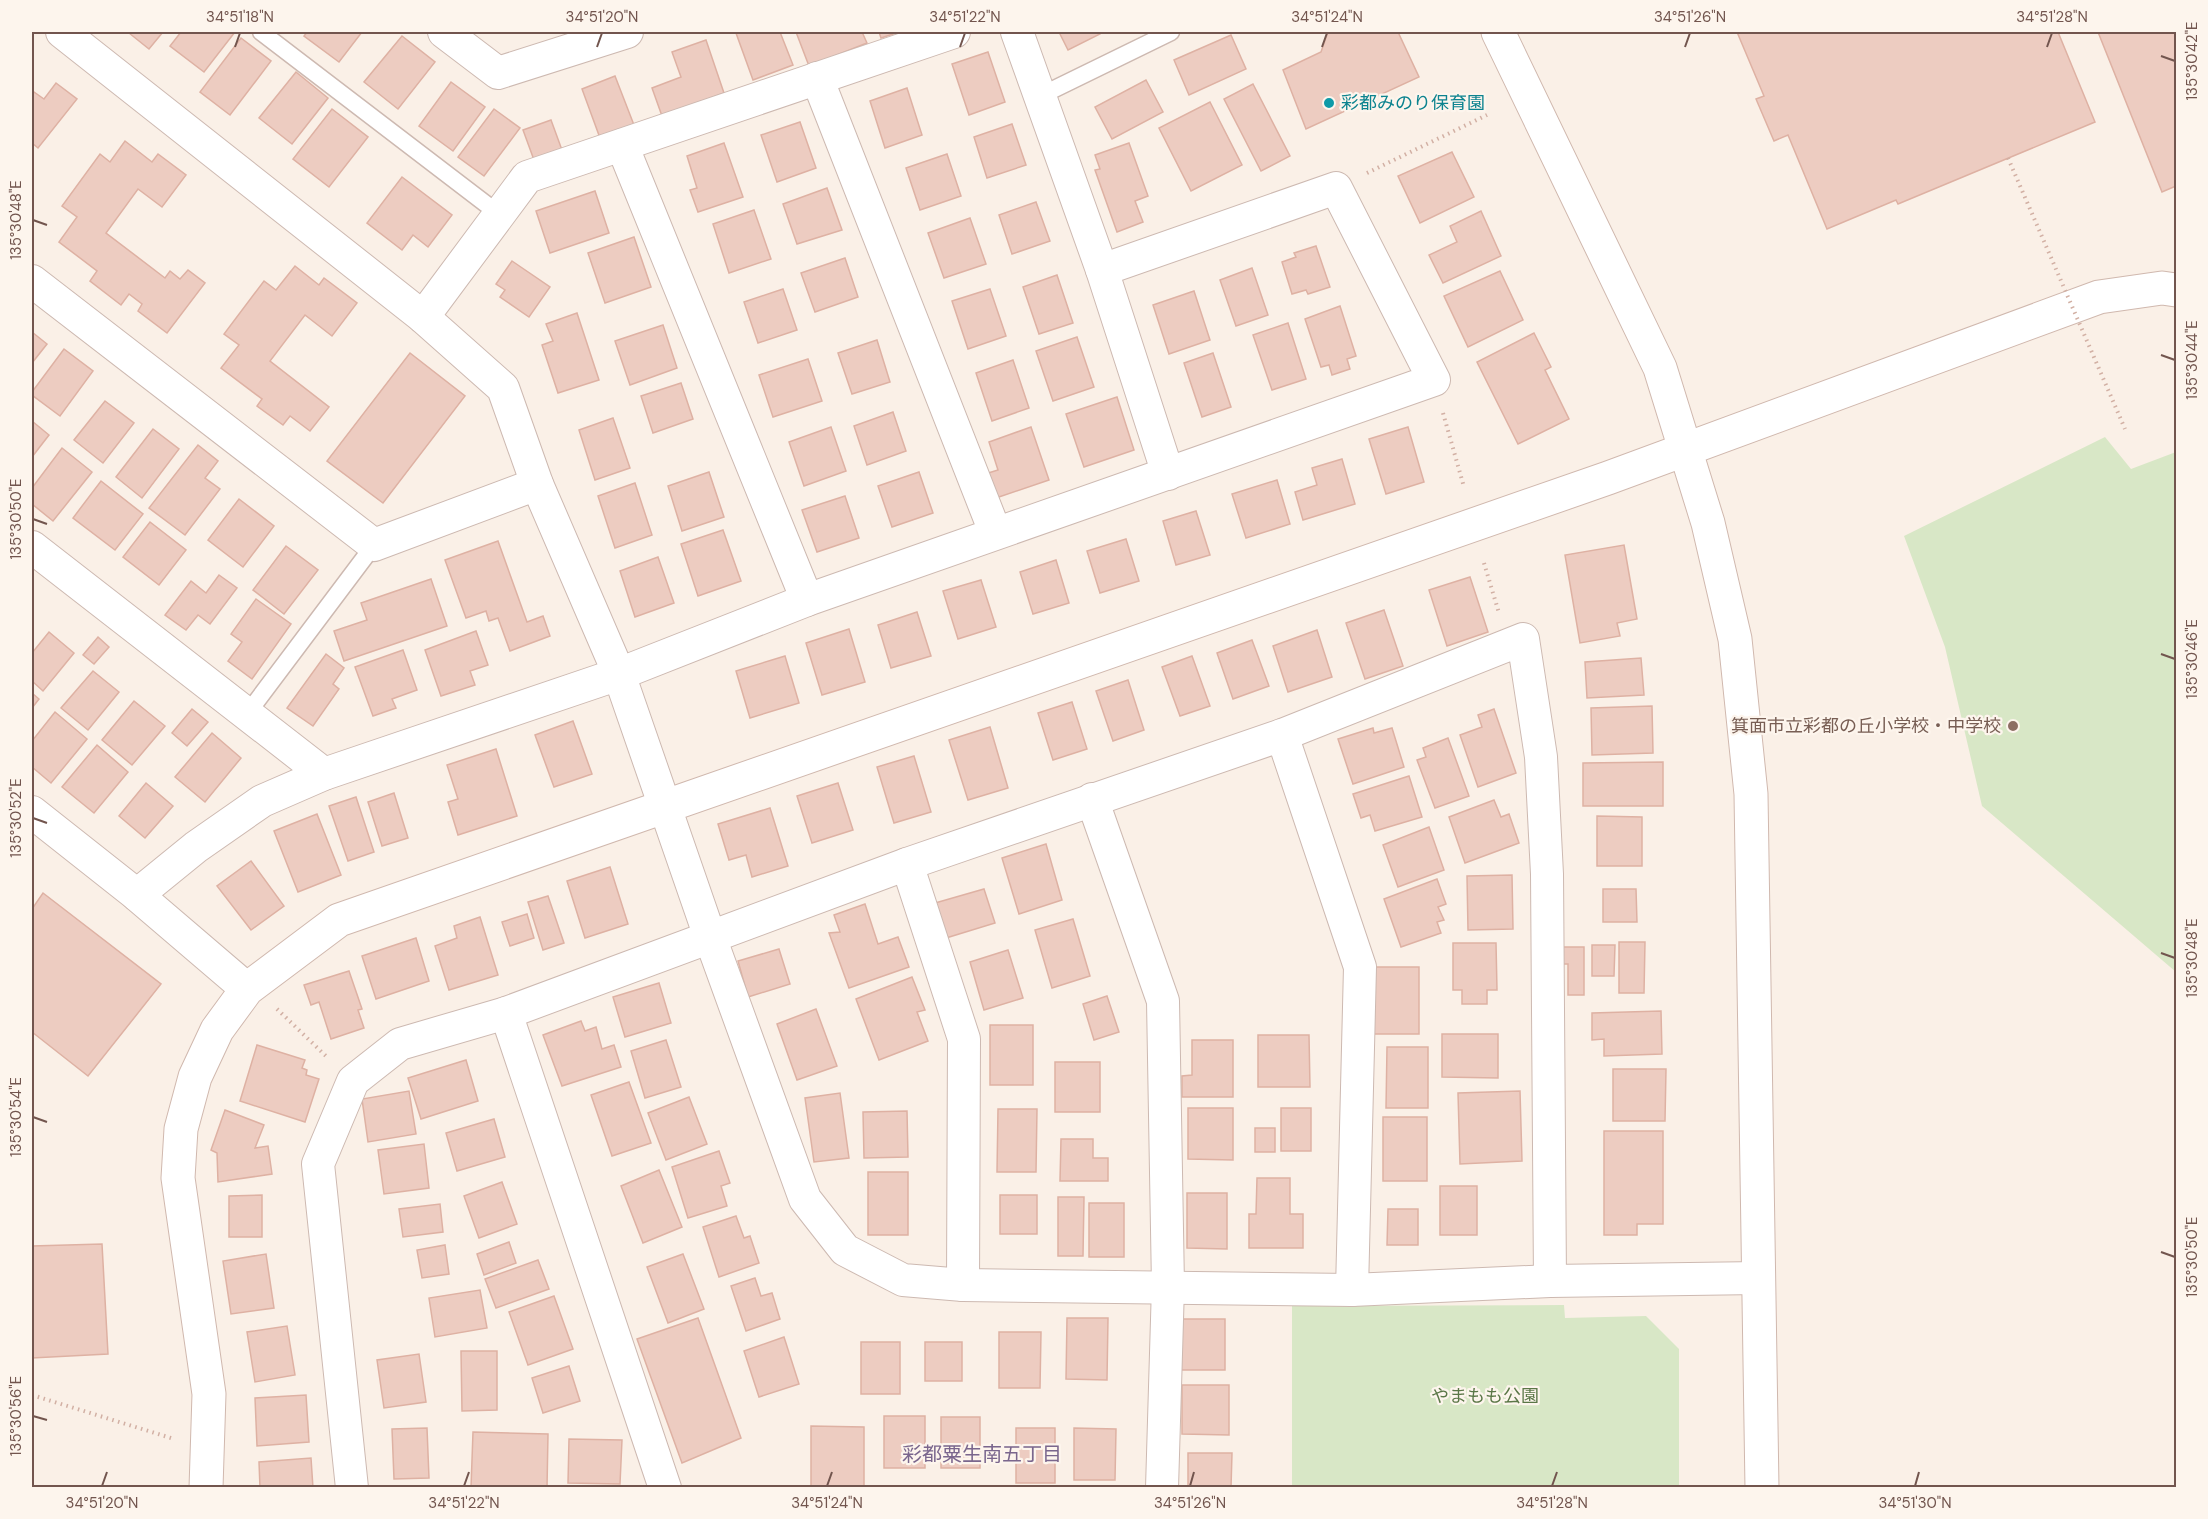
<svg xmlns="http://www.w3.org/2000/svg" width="2208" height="1519" font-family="'DM Sans','Noto Sans JP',sans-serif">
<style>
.green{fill:#d8e7c6}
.building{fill:#edccc1;stroke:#deb1a3;stroke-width:1.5}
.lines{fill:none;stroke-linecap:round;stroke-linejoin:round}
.lane-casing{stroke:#cdb9b1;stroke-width:19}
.street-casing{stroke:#cdb9b1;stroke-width:34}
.secondary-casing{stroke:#d0b8ae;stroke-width:35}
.path{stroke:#d2b0a4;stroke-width:4;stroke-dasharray:1.5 4.5;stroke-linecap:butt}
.lane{stroke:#fff;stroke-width:16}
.street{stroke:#fff;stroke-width:32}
.secondary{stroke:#fff;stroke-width:33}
.path-bridge{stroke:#d2b0a4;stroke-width:4;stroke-dasharray:1.5 4.5;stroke-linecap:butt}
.ticks{fill:none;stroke:#72554e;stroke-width:2}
.culture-dot{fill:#0f9aa8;stroke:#fdf5ed;stroke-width:2}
.education-dot{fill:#8d6e63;stroke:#fdf5ed;stroke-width:2}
.labels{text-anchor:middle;stroke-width:4.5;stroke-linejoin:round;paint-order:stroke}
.culture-label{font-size:18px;fill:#0d838f;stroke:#fdf5ed;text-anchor:start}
.education-label{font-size:18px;fill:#785e54;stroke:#fdf5ed;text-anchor:end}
.park-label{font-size:18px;fill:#5b7747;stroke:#fdf5ed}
.neighbourhood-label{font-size:20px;fill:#7a668d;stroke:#fdf5ed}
.neatline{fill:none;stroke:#72554e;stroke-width:2}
.ticks-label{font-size:15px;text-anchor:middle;fill:#72554e}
</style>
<rect width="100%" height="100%" fill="#faf0e7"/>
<g class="green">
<polygon points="2105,437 2131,469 2176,452 2176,972 1982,806 1945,647 1904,536"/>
<polygon points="1564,1305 1565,1318 1646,1316 1679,1349 1679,1487 1292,1487 1292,1306"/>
</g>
<g class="building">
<polygon points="131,32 163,32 149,49 129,33"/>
<polygon points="181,32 235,32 204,72 170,46"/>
<polygon points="307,32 362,32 339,62 304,36"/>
<polygon points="742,32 780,32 793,65 753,80 736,33"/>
<polygon points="796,32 862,32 867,43 809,66"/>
<polygon points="879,32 899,32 881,38"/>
<polygon points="1059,32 1099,32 1100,34 1068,50"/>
<polygon points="1328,32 1398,32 1419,77 1306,129 1283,70 1321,52"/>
<polygon points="1737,32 2058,32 2095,122 1898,204 1896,200 1827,229 1788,135 1774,141 1756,99 1764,96"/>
<polygon points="2098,32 2176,32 2176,186 2162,192"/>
<polygon points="1231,35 1246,69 1189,95 1174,60"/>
<polygon points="402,36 435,62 398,109 364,82"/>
<polygon points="241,38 271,61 230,115 200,92"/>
<polygon points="706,40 724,93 662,116 652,88 681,77 672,52"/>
<polygon points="988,52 1005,102 969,115 952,64"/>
<polygon points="296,72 328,98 292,144 259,118"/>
<polygon points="615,76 634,125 600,138 582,89"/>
<polygon points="1146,80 1163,112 1112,139 1095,107"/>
<polygon points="451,82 485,107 453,151 419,126"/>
<polygon points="56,83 77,99 38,148 32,143 32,95 34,92 44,99"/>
<polygon points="1253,84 1290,156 1261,171 1224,99"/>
<polygon points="907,88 922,135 885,148 870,101"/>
<polygon points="1210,102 1242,165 1191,191 1159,128"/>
<polygon points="332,109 368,137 329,187 293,159"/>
<polygon points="494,109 520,128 484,176 458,157"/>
<polygon points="551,120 562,150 534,160 523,130"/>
<polygon points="800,122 816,168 777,182 761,135"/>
<polygon points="1012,124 1026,165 987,178 974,137"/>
<polygon points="125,141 152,162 158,154 186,175 162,207 138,189 106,233 165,278 170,271 180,279 188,270 205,283 167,333 138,311 142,304 129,294 121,305 90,281 97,271 59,242 77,217 62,206 100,154 110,162"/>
<polygon points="724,143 743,197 698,212 690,190 697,188 687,156"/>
<polygon points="1129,143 1148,196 1135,201 1143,222 1117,232 1095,170 1100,169 1095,155"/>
<polygon points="1452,152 1474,197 1420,223 1398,176"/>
<polygon points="947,154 961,196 920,210 906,168"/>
<polygon points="402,177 452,215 428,247 413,235 402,250 367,223"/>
<polygon points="827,188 842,230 797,244 783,204"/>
<polygon points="595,191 609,233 550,253 536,211"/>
<polygon points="1036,202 1050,241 1012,254 999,215"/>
<polygon points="754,210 771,259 729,273 713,224"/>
<polygon points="1481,211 1501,256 1443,283 1429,255 1457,242 1450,226"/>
<polygon points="970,218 986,264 944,278 928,233"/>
<polygon points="634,237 651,287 605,303 588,253"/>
<polygon points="1316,246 1330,287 1308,294 1306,290 1292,294 1282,262 1296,257 1294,253"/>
<polygon points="845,258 858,297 815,312 801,273"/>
<polygon points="512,261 550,287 529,317 500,297 505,290 496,284"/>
<polygon points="295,266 319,285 324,278 357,303 332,336 305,315 270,361 329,407 310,431 290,416 283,425 257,406 262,399 221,368 239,345 224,334 264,281 276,290"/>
<polygon points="1252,268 1268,315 1236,326 1220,280"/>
<polygon points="1500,271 1523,320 1468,347 1444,296"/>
<polygon points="1057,275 1073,323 1039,334 1023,287"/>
<polygon points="783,289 797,330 758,343 744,302"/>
<polygon points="990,289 1006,336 968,349 952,301"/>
<polygon points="1194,291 1210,340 1169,354 1153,305"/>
<polygon points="1340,306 1356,356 1347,359 1350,369 1332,375 1329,365 1321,367 1305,319"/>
<polygon points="577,313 599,380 558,393 542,345 553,341 546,324"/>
<polygon points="1288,323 1306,379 1272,390 1253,335"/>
<polygon points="663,325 677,368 630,385 615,341"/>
<polygon points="32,332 47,344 32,363"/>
<polygon points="1534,333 1551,367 1545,370 1569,419 1518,444 1477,362"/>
<polygon points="1077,337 1094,387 1053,401 1036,351"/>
<polygon points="877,340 890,382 852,394 838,353"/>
<polygon points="64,349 93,371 60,416 32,395 32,392"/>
<polygon points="410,353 465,396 383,503 327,461"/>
<polygon points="1213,353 1231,407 1202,417 1184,363"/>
<polygon points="808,359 822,401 773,417 759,375"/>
<polygon points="1013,360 1029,408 992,421 976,373"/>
<polygon points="681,383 693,419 653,433 641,396"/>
<polygon points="1117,397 1134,450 1084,467 1066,414"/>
<polygon points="105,401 134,423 103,463 74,440"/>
<polygon points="893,412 906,451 867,465 854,426"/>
<polygon points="613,418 630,468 595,480 579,430"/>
<polygon points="32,421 49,435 32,457"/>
<polygon points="831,427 846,471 804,486 789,442"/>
<polygon points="1031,427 1049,480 993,499 985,474 998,470 989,442"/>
<polygon points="1408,427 1424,482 1386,494 1369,439"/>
<polygon points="153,429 179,449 142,498 116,477"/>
<polygon points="198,445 218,461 205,478 220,489 185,535 149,508"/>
<polygon points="62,448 92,472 53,521 32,504 32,488"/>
<polygon points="1342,459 1355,504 1303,520 1295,492 1317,485 1312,468"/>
<polygon points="709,472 724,517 682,531 668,486"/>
<polygon points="919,472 933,513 892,527 878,486"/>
<polygon points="1277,480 1290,524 1246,538 1232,494"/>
<polygon points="101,481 143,514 115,550 73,518"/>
<polygon points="635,483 652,535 615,548 598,496"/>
<polygon points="845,496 859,538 817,552 802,510"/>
<polygon points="239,499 274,526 243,567 208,540"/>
<polygon points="1196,511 1210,555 1176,565 1163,521"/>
<polygon points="150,522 186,550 159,585 123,557"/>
<polygon points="723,530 741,581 698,596 681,544"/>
<polygon points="1126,539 1139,581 1100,593 1087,551"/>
<polygon points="498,541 527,622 543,616 550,636 510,651 498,618 489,621 486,611 466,618 445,560"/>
<polygon points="1624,545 1637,619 1617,623 1620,636 1580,643 1565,555"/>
<polygon points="286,546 318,570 284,614 253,590"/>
<polygon points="658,557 674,603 635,617 620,571"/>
<polygon points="1056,560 1069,603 1033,614 1020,572"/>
<polygon points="219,575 237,588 210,624 198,615 186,630 165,615 191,581 206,593"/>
<polygon points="1470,577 1488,632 1447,646 1429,590"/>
<polygon points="431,579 447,626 344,661 334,631 367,620 361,603"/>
<polygon points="981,580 996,627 958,639 943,591"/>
<polygon points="256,599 291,624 252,679 228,661 242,642 231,634"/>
<polygon points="1384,610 1403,666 1365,679 1346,623"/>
<polygon points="917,612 931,656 891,668 878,625"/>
<polygon points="849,629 865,682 822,695 806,643"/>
<polygon points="1317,630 1332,677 1288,692 1273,646"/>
<polygon points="476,631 488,665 470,671 475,685 441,696 425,650"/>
<polygon points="49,632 74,653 43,691 32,681 32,653"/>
<polygon points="98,637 109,647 94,664 83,655"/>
<polygon points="1252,640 1269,686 1233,699 1217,653"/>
<polygon points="403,650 417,690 392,699 396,708 373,716 355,667"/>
<polygon points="326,654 344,668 333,684 339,689 313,726 287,708"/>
<polygon points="785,656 799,703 750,718 736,671"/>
<polygon points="1192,656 1210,706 1180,716 1162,667"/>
<polygon points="1641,658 1644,695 1587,698 1585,662"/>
<polygon points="93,671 119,692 88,730 61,708"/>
<polygon points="1128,680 1144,730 1113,741 1096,691"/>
<polygon points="32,693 39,699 32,708"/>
<polygon points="134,701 165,726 132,765 102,740"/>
<polygon points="1072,702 1087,749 1053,760 1038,713"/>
<polygon points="1652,706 1653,753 1592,755 1591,708"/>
<polygon points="192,709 208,722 187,746 172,733"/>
<polygon points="1494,709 1516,773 1478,787 1460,735 1482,727 1478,715"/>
<polygon points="55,712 87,739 51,783 32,767 32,741"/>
<polygon points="573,721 592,774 554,787 535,735"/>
<polygon points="990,727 1008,788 968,800 949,740"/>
<polygon points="1373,728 1374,733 1392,728 1404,767 1353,784 1338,739"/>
<polygon points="212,733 241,758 205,802 175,777"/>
<polygon points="1448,738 1469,796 1435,808 1417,760 1426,757 1423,748"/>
<polygon points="97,745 128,772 94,813 62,787"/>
<polygon points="496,749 517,816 458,835 448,802 458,799 447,765"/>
<polygon points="914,756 931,812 894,823 877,767"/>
<polygon points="1663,762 1663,806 1583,806 1583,763"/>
<polygon points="1409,776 1422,817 1375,831 1370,815 1361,818 1353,794"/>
<polygon points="146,783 173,806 145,838 119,816"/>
<polygon points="838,783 853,830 812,843 797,796"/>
<polygon points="394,793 408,838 382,846 368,802"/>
<polygon points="356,797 374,852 348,861 329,806"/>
<polygon points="1494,800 1501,817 1509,814 1519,843 1465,863 1449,817"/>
<polygon points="770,808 788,866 752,877 746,855 729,860 718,824"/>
<polygon points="317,814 341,875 298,892 274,831"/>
<polygon points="1597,816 1642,817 1642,866 1597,866"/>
<polygon points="1429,827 1444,870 1398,887 1383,845"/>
<polygon points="1046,844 1062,900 1019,914 1002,858"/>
<polygon points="251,861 284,906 251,930 217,886"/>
<polygon points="610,867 628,924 585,938 567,881"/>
<polygon points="1512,875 1513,929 1468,930 1467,876"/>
<polygon points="1437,879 1446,904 1438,907 1444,920 1437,922 1441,933 1401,947 1384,899"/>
<polygon points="984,889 995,923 946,938 935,903"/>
<polygon points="1603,889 1636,889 1637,922 1603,922"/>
<polygon points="43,893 161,984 88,1076 32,1032 32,909"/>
<polygon points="548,896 564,943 543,950 528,902"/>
<polygon points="865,904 878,944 898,937 909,967 849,988 829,933 840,932 834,915"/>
<polygon points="527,914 534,938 510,946 502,922"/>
<polygon points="480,917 498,975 449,990 435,946 457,938 454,926"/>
<polygon points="1073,919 1090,976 1052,988 1035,930"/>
<polygon points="416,938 429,981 376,999 362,956"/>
<polygon points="1619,942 1645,942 1644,993 1619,993"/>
<polygon points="1453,943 1496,943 1497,990 1487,990 1487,1004 1462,1004 1462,990 1453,990"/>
<polygon points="1592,945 1615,945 1614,976 1592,976"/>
<polygon points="1561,947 1584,947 1584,995 1568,995 1568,964 1561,964"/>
<polygon points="779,949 790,984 748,997 738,961"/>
<polygon points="1008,950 1023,998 984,1010 970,962"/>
<polygon points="1375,967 1419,967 1419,1034 1374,1034"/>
<polygon points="349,971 362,1009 358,1010 364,1028 331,1039 319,1002 311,1005 304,985"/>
<polygon points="912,977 925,1010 917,1012 928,1041 879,1060 856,999"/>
<polygon points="659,983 671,1023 625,1037 613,997"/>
<polygon points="1107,996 1119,1032 1094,1040 1083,1004"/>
<polygon points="816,1009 837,1066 797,1080 777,1024"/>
<polygon points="1661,1011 1662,1054 1604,1056 1604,1039 1592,1040 1592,1013"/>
<polygon points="581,1021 585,1031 596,1027 602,1049 614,1045 621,1067 562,1086 543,1035"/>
<rect x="990" y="1025" width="43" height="60"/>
<polygon points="1442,1034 1498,1034 1498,1078 1442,1077"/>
<polygon points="1258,1035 1309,1035 1310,1087 1258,1087"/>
<polygon points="666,1040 681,1087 645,1098 631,1051"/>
<polygon points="1192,1040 1233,1040 1233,1097 1182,1097 1182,1076 1192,1075"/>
<polygon points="257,1045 305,1060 302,1068 307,1070 306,1075 319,1079 305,1122 240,1101"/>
<polygon points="1387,1047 1428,1047 1428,1108 1386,1108"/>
<polygon points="466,1060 478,1101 421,1119 408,1078"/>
<rect x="1055" y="1062" width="45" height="50"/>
<polygon points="1613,1069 1666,1069 1665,1121 1613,1121"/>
<polygon points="629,1082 651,1143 612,1156 591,1095"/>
<polygon points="409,1091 416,1134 368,1142 362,1099"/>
<polygon points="1520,1091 1522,1161 1460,1164 1458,1093"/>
<polygon points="840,1093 849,1158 814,1162 805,1098"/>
<polygon points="689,1097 707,1144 666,1160 648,1113"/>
<polygon points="1188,1108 1233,1108 1233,1160 1188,1159"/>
<rect x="1281" y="1108" width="30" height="43"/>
<polygon points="998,1109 1037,1109 1036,1172 997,1172"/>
<polygon points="225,1110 264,1125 255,1148 268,1146 272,1174 218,1182 217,1153 211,1150"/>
<polygon points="907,1111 908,1157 864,1158 863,1112"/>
<rect x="1383" y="1117" width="44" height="64"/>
<polygon points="494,1119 505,1157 457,1171 446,1133"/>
<rect x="1255" y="1128" width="20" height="24"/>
<polygon points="1604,1131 1663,1131 1663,1224 1637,1224 1637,1235 1604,1235"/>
<polygon points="1061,1139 1093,1139 1093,1158 1108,1158 1108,1181 1060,1181"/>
<polygon points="424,1144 429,1188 384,1194 378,1150"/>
<polygon points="719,1151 730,1183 721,1186 727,1206 688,1218 672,1167"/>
<polygon points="659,1170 682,1227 643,1243 621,1186"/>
<rect x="868" y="1172" width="40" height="63"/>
<polygon points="1257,1178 1290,1178 1290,1214 1303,1214 1303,1248 1249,1248 1249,1214 1256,1214"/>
<polygon points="502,1182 517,1224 479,1238 464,1196"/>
<rect x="1440" y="1186" width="37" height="49"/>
<polygon points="1187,1193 1227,1193 1227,1249 1187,1248"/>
<polygon points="262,1195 262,1237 229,1237 229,1196"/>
<rect x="1000" y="1195" width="37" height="39"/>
<polygon points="1058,1197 1084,1197 1083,1256 1058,1256"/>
<rect x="1089" y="1203" width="35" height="54"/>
<polygon points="440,1204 443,1232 403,1237 399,1209"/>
<polygon points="1388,1209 1418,1209 1418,1245 1387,1245"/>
<polygon points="736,1216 744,1238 750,1236 759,1263 719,1277 703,1227"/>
<polygon points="509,1242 516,1263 484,1275 477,1254"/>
<polygon points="102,1244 108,1354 32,1358 32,1246"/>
<polygon points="445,1245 449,1274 422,1278 417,1250"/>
<polygon points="266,1254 274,1308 231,1314 223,1261"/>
<polygon points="683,1254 704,1309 668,1323 647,1267"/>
<polygon points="538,1260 549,1289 496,1308 485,1279"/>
<polygon points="755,1278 761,1296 772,1293 780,1319 746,1331 731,1286"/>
<polygon points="480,1290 487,1328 435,1337 429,1298"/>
<polygon points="554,1296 573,1349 528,1365 509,1312"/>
<polygon points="698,1318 741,1438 682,1463 637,1339"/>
<polygon points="1067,1318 1108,1318 1107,1380 1066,1379"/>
<rect x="1180" y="1319" width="45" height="51"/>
<polygon points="287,1326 295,1375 255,1382 247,1332"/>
<polygon points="999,1332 1041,1332 1040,1388 999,1388"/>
<polygon points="784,1337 799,1384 759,1397 744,1351"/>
<rect x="861" y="1342" width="39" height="52"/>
<rect x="925" y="1342" width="37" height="39"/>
<polygon points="461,1351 497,1351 497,1410 462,1411"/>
<polygon points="419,1354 426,1402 384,1408 377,1360"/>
<polygon points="569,1366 580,1401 543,1413 532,1378"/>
<polygon points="1182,1385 1229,1385 1229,1435 1182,1434"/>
<polygon points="306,1395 309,1442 257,1446 255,1398"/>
<rect x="884" y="1416" width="41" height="52"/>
<rect x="941" y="1417" width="39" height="51"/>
<polygon points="811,1426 864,1427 864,1488 811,1488"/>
<polygon points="427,1428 429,1478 394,1479 392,1429"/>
<rect x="1016" y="1428" width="39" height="55"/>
<polygon points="1074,1428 1116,1429 1115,1480 1074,1480"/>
<polygon points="473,1432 548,1434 547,1488 471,1488"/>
<polygon points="569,1439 622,1440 620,1484 568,1483"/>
<polygon points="1188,1453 1232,1453 1231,1488 1188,1488"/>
<polygon points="311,1458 313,1488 260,1488 259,1462"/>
</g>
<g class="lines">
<defs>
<g id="lane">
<polyline points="261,32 499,214"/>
<polyline points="1040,96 1171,32"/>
<polyline points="247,714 374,545"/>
</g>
<g id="street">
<polyline points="62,32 423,317 503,388 537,484 619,674 710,937 805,1199 845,1250 903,1280 963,1285 1352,1290 1550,1281 1759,1278"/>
<polyline points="444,32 498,73 627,32"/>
<polyline points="1017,32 1102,270 1168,474"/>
<polyline points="817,78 995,532"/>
<polyline points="622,145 807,600"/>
<polyline points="32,281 374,545 537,484"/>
<polyline points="423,317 527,177 954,32"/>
<polyline points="32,547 324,774"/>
<polyline points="1282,735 1360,967 1352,1290"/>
<polyline points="1092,799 1163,1001 1168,1286 1162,1488"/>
<polyline points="32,812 137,895 247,989"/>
<polyline points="907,864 964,1039 963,1285"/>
<polyline points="137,895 196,847 262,801 324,774 619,674 807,600 1434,380 1336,188 1102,270"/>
<polyline points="506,1013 665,1488"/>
<polyline points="352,1488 318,1164 353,1081 400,1044 506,1013 907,864 1282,735 1523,639 1541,757 1547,874 1550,1281"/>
</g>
<g id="secondary">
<polyline points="1498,32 1660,368 1708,523 1735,639 1751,794 1762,1488"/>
<polyline points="206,1488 209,1394 178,1178 181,1129 195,1077 217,1030 247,989 339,920 1608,478 2099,297 2162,288 2176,290"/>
</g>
</defs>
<use href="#lane" class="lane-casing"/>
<use href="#street" class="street-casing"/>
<use href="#secondary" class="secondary-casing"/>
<g class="path">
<polyline points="1367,173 1487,115"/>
<polyline points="1443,413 1464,487"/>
<polyline points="1484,563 1499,613"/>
<polyline points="277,1009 328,1058"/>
<polyline points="32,1395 171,1438"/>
</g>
<use href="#lane" class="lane"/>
<use href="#street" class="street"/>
<use href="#secondary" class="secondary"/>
<polyline class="path-bridge" points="2008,158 2125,429"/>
</g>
<path class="ticks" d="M 235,47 L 240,33M 597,47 L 602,33M 960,47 L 965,33M 1322,47 L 1327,33M 1685,47 L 1690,33M 2047,47 L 2052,33M 2161,56 L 2175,61M 33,220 L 47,225M 2161,355 L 2175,360M 33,519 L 47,524M 2161,654 L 2175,659M 33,818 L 47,823M 2161,953 L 2175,958M 33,1117 L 47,1122M 2161,1252 L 2175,1257M 33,1416 L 47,1420M 102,1486 L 107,1472M 464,1486 L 469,1472M 827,1486 L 832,1472M 1190,1486 L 1194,1472M 1552,1486 L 1557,1472M 1915,1486 L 1919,1472"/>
<circle class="culture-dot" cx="1329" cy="103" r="6"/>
<circle class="education-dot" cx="2013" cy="726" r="6"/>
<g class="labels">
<g class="culture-label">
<text x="1341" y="109">彩都みのり保育園</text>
</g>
<g class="education-label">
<text x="2001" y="732">箕面市立彩都の丘小学校・中学校</text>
</g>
<g class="park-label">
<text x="1485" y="1402">やまもも公園</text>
</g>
<g class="neighbourhood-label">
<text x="982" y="1461">彩都粟生南五丁目</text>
</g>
</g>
<rect width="2208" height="1519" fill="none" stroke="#fdf5ed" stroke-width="66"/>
<rect x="33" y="33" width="2142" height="1453" class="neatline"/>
<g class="ticks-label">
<text x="240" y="22">34°51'18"N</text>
<text x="602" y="22">34°51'20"N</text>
<text x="965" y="22">34°51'22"N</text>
<text x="1327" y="22">34°51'24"N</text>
<text x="1690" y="22">34°51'26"N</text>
<text x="2052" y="22">34°51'28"N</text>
<text transform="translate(2192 61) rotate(-90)" y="5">135°30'42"E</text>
<text transform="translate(16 220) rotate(-90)" y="5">135°30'48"E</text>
<text transform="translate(2192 360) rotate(-90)" y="5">135°30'44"E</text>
<text transform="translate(16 519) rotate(-90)" y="5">135°30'50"E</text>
<text transform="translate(2192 659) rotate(-90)" y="5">135°30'46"E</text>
<text transform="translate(16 818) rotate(-90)" y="5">135°30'52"E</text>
<text transform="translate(2192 958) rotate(-90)" y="5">135°30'48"E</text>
<text transform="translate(16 1117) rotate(-90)" y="5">135°30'54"E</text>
<text transform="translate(2192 1257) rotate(-90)" y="5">135°30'50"E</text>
<text transform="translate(16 1416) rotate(-90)" y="5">135°30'56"E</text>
<text x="102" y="1508">34°51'20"N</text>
<text x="464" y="1508">34°51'22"N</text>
<text x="827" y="1508">34°51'24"N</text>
<text x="1190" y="1508">34°51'26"N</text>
<text x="1552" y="1508">34°51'28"N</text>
<text x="1915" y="1508">34°51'30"N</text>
</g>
</svg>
